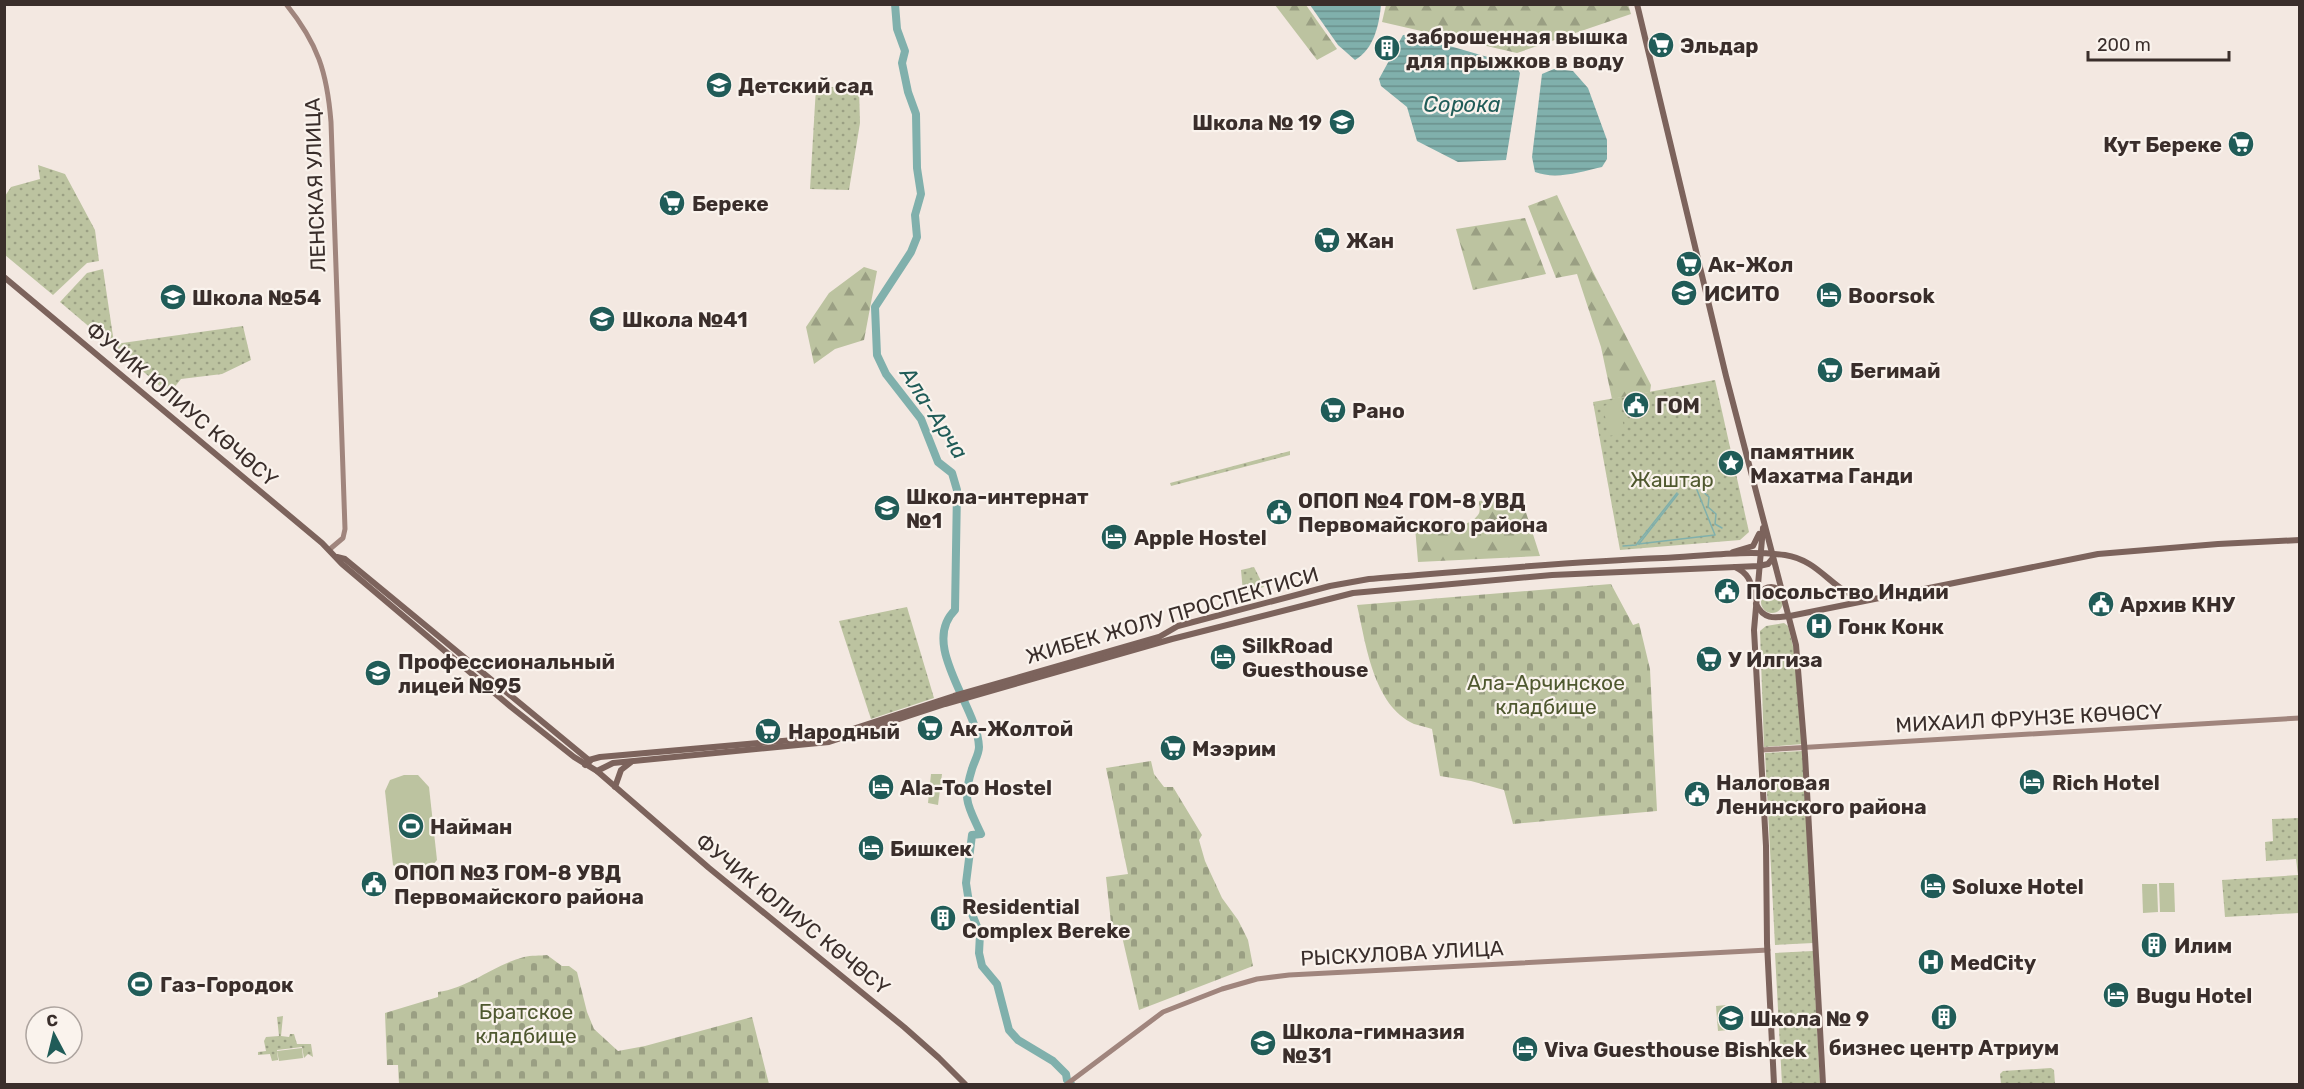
<svg xmlns="http://www.w3.org/2000/svg" width="2304" height="1089" font-family="Rubik,sans-serif">
	<style>
		.green { fill: url(#green-dots) }
		.forest { fill: url(#forest-firs) }
		.cemetery { fill: url(#cemetery-stones) }
		.pitch { fill: #bcc3a0 }
		.water { fill: url(#water-rules) }
		.lines { fill: none; stroke-linecap: round; stroke-linejoin: round }
		.stream { stroke: #80b0ac; stroke-width: 1.5 }
		.river { stroke: #80b0ac; stroke-width: 8 }
		.secondary { stroke: #a0857d; stroke-width: 5 }
		.primary { stroke: #7c635c; stroke-width: 6 }
		.labels { text-anchor: middle; dominant-baseline: central; stroke-width: 4.5; stroke-linejoin: round; paint-order: stroke }
		.poi-label { font-size: 21px; font-weight: bold; fill: #3a2e2b; stroke: #faf3ed; text-anchor: start }
		.street-label { font-size: 21px; fill: #3a2e2b; stroke: #faf3ed }
		.park-label { font-size: 21px; fill: #4f582f; stroke: #faf3ed }
		.water-label { font-size: 22px; font-style: italic; fill: #205c58; stroke: #faf3ed }
	</style>
	<defs>
		<pattern id="green-dots" width="8" height="8" patternUnits="userSpaceOnUse" patternTransform="scale(1.5)"><rect width="8" height="8" fill="#bcc3a0"/><path d="M2 2h.1M6 6h.1" fill="none" stroke="#9a9f83" stroke-width="1.8" stroke-linecap="round"/></pattern>
		<pattern id="forest-firs" width="22" height="20" patternUnits="userSpaceOnUse" patternTransform="scale(1.5)"><rect width="22" height="20" fill="#bcc3a0"/><path d="M5 1l3.5 6h-7zM16 11l3.5 6h-7z" fill="#9a9f83"/></pattern>
		<pattern id="cemetery-stones" width="16" height="16" patternUnits="userSpaceOnUse" patternTransform="scale(1.5)"><rect width="16" height="16" fill="#bcc3a0"/><path d="M2 7V4a2 2 0 0 1 4 0v3zM10 15v-3a2 2 0 0 1 4 0v3z" fill="#9a9f83"/></pattern>
		<pattern id="water-rules" width="6" height="5" patternUnits="userSpaceOnUse" patternTransform="scale(1.5)"><rect width="6" height="5" fill="#80b0ac"/><path d="M0 2.5h6" fill="none" stroke="#6a908c"/></pattern>
	</defs>
	<rect width="100%" height="100%" fill="#f3e8e1"/>
	<!-- green -->
	<g class="green">
		<polygon points="816,87 859,87 860,123 849,190 810,189"/>
		<polygon points="38,165 65,174 95,230 99,261 87,263 53,295 5,255 5,196 11,187 40,179"/>
		<polygon points="103,269 114,343 112,346 60,302 87,273"/>
		<polygon points="243,326 251,360 222,374 181,379 169,394 114,346 115,344"/>
		<polygon points="1715,380 1749,532 1740,540 1620,550 1593,402"/>
		<polygon points="1290,451 1290,455 1171,486 1170,483"/>
		<polygon points="1254,567 1264,587 1243,592 1241,570"/>
		<circle cx="1772" cy="602" r="11"/>
		<polygon points="907,607 934,698 871,719 839,621"/>
		<polygon points="1784,623 1788,626 1799,670 1803,744 1764,747 1760,631 1766,626"/>
		<polygon points="1803,751 1813,943 1775,945 1765,753"/>
		<polygon points="2299,818 2299,913 2225,917 2222,880 2298,875 2296,859 2266,861 2265,842 2273,841 2272,819"/>
		<polygon points="1813,951 1820,1084 1782,1084 1775,953"/>
		<polygon points="283,1016 281,1036 289,1037 290,1034 294,1034 297,1044 311,1044 313,1057 308,1054 304,1058 302,1047 277,1050 278,1060 272,1061 270,1054 258,1055 258,1052 266,1051 264,1041 266,1037 279,1036 277,1017"/>
		<polygon points="2051,1068 2054,1070 2055,1084 2001,1084 2000,1074 2003,1071"/>
	</g>
	<!-- forest -->
	<g class="forest">
		<polygon points="1275,5 1306,5 1337,49 1317,60"/>
		<polygon points="1386,5 1628,4 1631,14 1517,53 1382,22"/>
		<polygon points="1557,195 1592,270 1651,385 1650,392 1612,399 1601,347 1577,274 1556,278 1528,206"/>
		<polygon points="1525,218 1546,274 1473,290 1456,229"/>
		<polygon points="864,267 877,271 864,340 835,349 814,364 806,327 829,293"/>
		<path d="M1521 497 1540 556 1418 562 1415 527C1433 526 1466 532 1478 515 1481 511 1479 506 1479 501Z"/>
	</g>
	<!-- cemetery -->
	<g class="cemetery">
		<path d="M1611 584 1633 625 1639 623 1650 669 1657 811 1513 824 1504 790 1471 781 1440 776 1432 729C1427 727 1420 726 1414 724 1373 705 1366 644 1357 605Z"/>
		<polygon points="1151,761 1154,774 1164,787 1173,787 1202,835 1199,840 1205,861 1222,898 1238,920 1248,940 1253,966 1139,1010 1121,932 1112,932 1106,877 1128,874 1106,768"/>
		<path d="M547 955 562 966H569L577 972 587 1012 594 1029 618 1051 645 1046 752 1017 769 1084H399L398 1065H387L385 1013 438 997V992C469 988 493 965 524 957 531 955 540 956 547 955Z"/>
	</g>
	<!-- pitch -->
	<g class="pitch">
		<polygon points="1619,402 1625,433 1609,436 1603,406"/>
		<polygon points="931,774 942,774 938,805 928,803"/>
		<path d="M404 775H418L429 787 437 860C425 876 409 877 393 865L385 791 390 780Z"/>
		<polygon points="2159,883 2174,883 2175,912 2160,912"/>
		<polygon points="2142,884 2157,884 2158,912 2143,913"/>
		<polygon points="1727,1005 1728,1030 1718,1031 1716,1006"/>
		<polygon points="302,1048 303,1058 279,1061 277,1051"/>
	</g>
	<!-- water -->
	<g class="water">
		<path d="M1310 5H1381C1379 25 1374 49 1355 60L1338 45Z"/>
		<polygon points="1403,35 1412,35 1515,65 1520,73 1506,160 1458,162 1417,141 1407,107 1381,86 1379,79"/>
		<path d="M1554 69 1573 71 1588 88 1607 140V159L1602 167C1580 172 1556 180 1535 172L1532 157 1542 74Z"/>
	</g>
	<g class="lines">
		<!-- stream -->
		<g class="stream">
			<polyline points="1702,479 1701,490 1709,497 1708,507 1716,514 1715,524 1722,528"/>
			<polyline points="1638,544 1715,535 1695,485"/>
			<polyline points="1639,544 1678,494"/>
			<polyline points="1623,546 1636,545 1677,493"/>
		</g>
		<!-- river -->
		<path class="river" d="M895 4 897 29 905 51 902 63 908 92 916 114 917 168 921 194 915 215 917 237 911 252 875 307 877 355 886 374 921 419 938 462 952 473 957 490 955 610C919 645 978 707 979 747 979 754 974 762 972 769 962 801 968 805 981 834L972 835 966 883 970 909 980 934 979 953 982 966 997 984 1009 1030 1018 1040 1053 1061 1066 1074 1067 1080 1071 1084"/>
		<!-- secondary -->
		<g class="secondary">
			<path d="M286 4C318 44 327 72 331 122L345 529 343 538 330 549"/>
			<polyline points="1761,750 2300,718"/>
			<polyline points="1067,1084 1163,1012 1222,989 1257,979 1289,975 1768,950"/>
		</g>
		<!-- primary -->
		<g class="primary">
			<polyline points="1637,4 1726,376 1796,645 1805,755 1823,1084"/>
			<polyline points="4,277 322,543 342,564 511,707 574,757 597,771 709,868 904,1027 939,1058 965,1084"/>
			<polyline points="1763,528 1754,630 1766,846 1767,943 1774,1084"/>
			<polyline points="1733,552 1753,546 1759,534"/>
			<polyline points="337,557 345,559 590,761"/>
			<path d="M1735 567C1749 573 1751 583 1755 597"/>
			<path d="M1757 598C1763 587 1772 583 1782 592"/>
			<path d="M1756 604C1764 620 1774 618 1790 616L2098 554 2218 544 2300 540"/>
			<path d="M585 765 589 760 600 757 828 737 954 696 1159 637 1178 626 1330 586 1369 579C1467 571 1565 562 1663 558 1702 556 1747 550 1785 555 1823 561 1833 595 1867 599"/>
			<polyline points="597,771 613,763 829,742 945,704 1172,639 1353,593 1552,575 1759,566 1768,564 1773,558"/>
			<polyline points="615,787 621,770 630,763"/>
		</g>
	</g>
	<!-- icons -->
	<defs>
		<symbol id="supermarket-disc" viewBox="-11 -11 22 22"><circle r="9.5" fill="#205c58" stroke="#faf3ed"/><path d="M-6-5.5h2.5l.6 2H6L4.5 2H-2.5L-4.4-4H-6ZM-1.5 3.2a1.3 1.3 0 1 0 .1 0ZM3 3.2a1.3 1.3 0 1 0 .1 0Z" fill="#fff"/></symbol>
		<symbol id="building-disc" viewBox="-11 -11 22 22"><circle r="9.5" fill="#205c58" stroke="#faf3ed"/><path d="M-4-6H4V6H1V3H-1V6H-4ZM-2.5-4.3h1.7v1.8h-1.7ZM.8-4.3h1.7v1.8H.8ZM-2.5-1h1.7V.8h-1.7ZM.8-1h1.7V.8H.8Z" fill="#fff"/></symbol>
		<symbol id="school-disc" viewBox="-11 -11 22 22"><circle r="9.5" fill="#205c58" stroke="#faf3ed"/><path d="M0-5L7-2L0 1L-7-2ZM-4 1L0 2.5L4 1V4Q0 6-4 4Z" fill="#fff"/></symbol>
		<symbol id="university-disc" viewBox="-11 -11 22 22"><circle r="9.5" fill="#205c58" stroke="#faf3ed"/><path d="M0-5L7-2L0 1L-7-2ZM-4 1L0 2.5L4 1V4Q0 6-4 4Z" fill="#fff"/></symbol>
		<symbol id="hotel-disc" viewBox="-11 -11 22 22"><circle r="9.5" fill="#205c58" stroke="#faf3ed"/><path d="M-6-4.5h1.5V1H6V5H4.5V3h-9V5H-6ZM-4 0a1.8 1.8 0 1 1 3.6 0ZM.5 0V-2.5h3Q6-2.5 6 0Z" fill="#fff"/></symbol>
		<symbol id="civic-disc" viewBox="-11 -11 22 22"><circle r="9.5" fill="#205c58" stroke="#faf3ed"/><path d="M-.6-6.5H3V-4.5H.6V-3L4-1V1h2V6H-6V1h2V-1L-.6-3ZM-1.2 2.5V6h2.4V2.5Z" fill="#fff"/></symbol>
		<symbol id="sight-disc" viewBox="-11 -11 22 22"><circle r="9.5" fill="#205c58" stroke="#faf3ed"/><path d="M0-6L1.8-2.2L6-1.7L2.9 1.2L3.7 5.4L0 3.3L-3.7 5.4L-2.9 1.2L-6-1.7L-1.8-2.2Z" fill="#fff"/></symbol>
		<symbol id="hospital-disc" viewBox="-11 -11 22 22"><circle r="9.5" fill="#205c58" stroke="#faf3ed"/><path d="M-5-5h3v3.5h4V-5h3V5h-3V1.5h-4V5h-3Z" fill="#fff"/></symbol>
		<symbol id="stadium-disc" viewBox="-11 -11 22 22"><circle r="9.5" fill="#205c58" stroke="#faf3ed"/><path d="M0-5a6.5 5 0 1 0 0 10a6.5 5 0 1 0 0-10ZM-3.5-1.8h7v3.6h-7Z" fill="#fff"/></symbol>
	</defs>
	<g fill-rule="evenodd">
		<use href="#supermarket-disc" x="1646" y="30" width="30" height="30"/>
		<use href="#building-disc" x="1372" y="33" width="30" height="30"/>
		<use href="#school-disc" x="704" y="70" width="30" height="30"/>
		<use href="#school-disc" x="1327" y="107" width="30" height="30"/>
		<use href="#supermarket-disc" x="2226" y="129" width="30" height="30"/>
		<use href="#supermarket-disc" x="657" y="188" width="30" height="30"/>
		<use href="#supermarket-disc" x="1312" y="225" width="30" height="30"/>
		<use href="#supermarket-disc" x="1674" y="249" width="30" height="30"/>
		<use href="#university-disc" x="1669" y="278" width="30" height="30"/>
		<use href="#hotel-disc" x="1814" y="280" width="30" height="30"/>
		<use href="#school-disc" x="158" y="282" width="30" height="30"/>
		<use href="#school-disc" x="587" y="304" width="30" height="30"/>
		<use href="#supermarket-disc" x="1815" y="355" width="30" height="30"/>
		<use href="#civic-disc" x="1621" y="390" width="30" height="30"/>
		<use href="#supermarket-disc" x="1318" y="395" width="30" height="30"/>
		<use href="#sight-disc" x="1716" y="448" width="30" height="30"/>
		<use href="#school-disc" x="872" y="493" width="30" height="30"/>
		<use href="#civic-disc" x="1264" y="497" width="30" height="30"/>
		<use href="#hotel-disc" x="1099" y="522" width="30" height="30"/>
		<use href="#civic-disc" x="1712" y="576" width="30" height="30"/>
		<use href="#civic-disc" x="2086" y="589" width="30" height="30"/>
		<use href="#hospital-disc" x="1804" y="611" width="30" height="30"/>
		<use href="#hotel-disc" x="1208" y="642" width="30" height="30"/>
		<use href="#supermarket-disc" x="1694" y="644" width="30" height="30"/>
		<use href="#university-disc" x="363" y="658" width="30" height="30"/>
		<use href="#supermarket-disc" x="915" y="713" width="30" height="30"/>
		<use href="#supermarket-disc" x="753" y="716" width="30" height="30"/>
		<use href="#supermarket-disc" x="1158" y="733" width="30" height="30"/>
		<use href="#hotel-disc" x="2017" y="767" width="30" height="30"/>
		<use href="#hotel-disc" x="866" y="772" width="30" height="30"/>
		<use href="#civic-disc" x="1682" y="779" width="30" height="30"/>
		<use href="#stadium-disc" x="396" y="811" width="30" height="30"/>
		<use href="#hotel-disc" x="856" y="833" width="30" height="30"/>
		<use href="#civic-disc" x="359" y="869" width="30" height="30"/>
		<use href="#hotel-disc" x="1918" y="871" width="30" height="30"/>
		<use href="#building-disc" x="928" y="903" width="30" height="30"/>
		<use href="#building-disc" x="2139" y="930" width="30" height="30"/>
		<use href="#hospital-disc" x="1916" y="947" width="30" height="30"/>
		<use href="#stadium-disc" x="125" y="969" width="30" height="30"/>
		<use href="#hotel-disc" x="2101" y="980" width="30" height="30"/>
		<use href="#building-disc" x="1929" y="1002" width="30" height="30"/>
		<use href="#school-disc" x="1716" y="1003" width="30" height="30"/>
		<use href="#school-disc" x="1248" y="1028" width="30" height="30"/>
		<use href="#hotel-disc" x="1510" y="1034" width="30" height="30"/>
	</g>
	<g class="labels">
		<!-- poi labels -->
		<g class="poi-label">
			<text x="1406" y="36">заброшенная вышка<tspan x="1406" dy="24">для прыжков в воду</tspan></text>
			<text x="1680" y="45">Эльдар</text>
			<text x="738" y="85">Детский сад</text>
			<text x="1322" y="122" text-anchor="end">Школа № 19</text>
			<text x="2222" y="144" text-anchor="end">Кут Береке</text>
			<text x="692" y="203">Береке</text>
			<text x="1346" y="240">Жан</text>
			<text x="1708" y="264">Ак-Жол</text>
			<text x="1704" y="293">ИСИТО</text>
			<text x="1848" y="295">Boorsok</text>
			<text x="192" y="297">Школа №54</text>
			<text x="622" y="319">Школа №41</text>
			<text x="1850" y="370">Бегимай</text>
			<text x="1656" y="405">ГОМ</text>
			<text x="1352" y="410">Рано</text>
			<text x="1750" y="451">памятник<tspan x="1750" dy="24">Махатма Ганди</tspan></text>
			<text x="906" y="496">Школа-интернат<tspan x="906" dy="24">№1</tspan></text>
			<text x="1298" y="500">ОПОП №4 ГОМ-8 УВД<tspan x="1298" dy="24">Первомайского района</tspan></text>
			<text x="1134" y="537">Apple Hostel</text>
			<text x="1746" y="591">Посольство Индии</text>
			<text x="2120" y="604">Архив КНУ</text>
			<text x="1838" y="626">Гонк Конк</text>
			<text x="1242" y="645">SilkRoad<tspan x="1242" dy="24">Guesthouse</tspan></text>
			<text x="1728" y="659">У Илгиза</text>
			<text x="398" y="661">Профессиональный<tspan x="398" dy="24">лицей №95</tspan></text>
			<text x="950" y="728">Ак-Жолтой</text>
			<text x="788" y="731">Народный</text>
			<text x="1192" y="748">Мээрим</text>
			<text x="1716" y="782">Налоговая<tspan x="1716" dy="24">Ленинского района</tspan></text>
			<text x="2052" y="782">Rich Hotel</text>
			<text x="900" y="787">Ala-Too Hostel</text>
			<text x="430" y="826">Найман</text>
			<text x="890" y="848">Бишкек</text>
			<text x="394" y="872">ОПОП №3 ГОМ-8 УВД<tspan x="394" dy="24">Первомайского района</tspan></text>
			<text x="1952" y="886">Soluxe Hotel</text>
			<text x="962" y="906">Residential<tspan x="962" dy="24">Complex Bereke</tspan></text>
			<text x="2174" y="945">Илим</text>
			<text x="1950" y="962">MedCity</text>
			<text x="160" y="984">Газ-Городок</text>
			<text x="2136" y="995">Bugu Hotel</text>
			<text x="1750" y="1018">Школа № 9</text>
			<text x="1282" y="1031">Школа-гимназия<tspan x="1282" dy="24">№31</tspan></text>
			<text x="1944" y="1047" text-anchor="middle">бизнес центр Атриум</text>
			<text x="1544" y="1049">Viva Guesthouse Bishkek</text>
		</g>
		<!-- street labels -->
		<g class="street-label">
			<text transform="translate(315 185) rotate(-92)">ЛЕНСКАЯ УЛИЦА</text>
			<text transform="translate(182 404) rotate(40)">ФУЧИК ЮЛИУС КӨЧӨСҮ</text>
			<text transform="translate(1172 615) rotate(-16)">ЖИБЕК ЖОЛУ ПРОСПЕКТИСИ</text>
			<text transform="translate(2029 718) rotate(-3)">МИХАИЛ ФРУНЗЕ КӨЧӨСҮ</text>
			<text transform="translate(793 914) rotate(39)">ФУЧИК ЮЛИУС КӨЧӨСҮ</text>
			<text transform="translate(1402 953) rotate(-3)">РЫСКУЛОВА УЛИЦА</text>
		</g>
		<!-- park labels -->
		<g class="park-label">
			<text x="1672" y="479">Жаштар</text>
			<text x="1546" y="682">Ала-Арчинское<tspan x="1546" dy="24">кладбище</tspan></text>
			<text x="526" y="1011">Братское<tspan x="526" dy="24">кладбище</tspan></text>
		</g>
		<!-- water labels -->
		<g class="water-label">
			<text x="1462" y="104">Сорока</text>
			<text transform="translate(934 413) rotate(57)">Ала-Арча</text>
		</g>
	</g>
	<!-- border -->
	<rect width="2304" height="1089" fill="none" stroke="#3a2e2b" stroke-width="12"/>
	<!-- north arrow -->
	<g transform="translate(54 1035) rotate(353)"><circle r="28" fill="#faf3ed" stroke="#ada49f" stroke-width="1.5"/>
	<path d="M0-4.5L10 22L0 15L-10 22Z" fill="#205c58"/>
	<text y="-9" font-size="16" font-weight="bold" text-anchor="middle" fill="#3a2e2b">С</text>
	</g>
	<!-- scale -->
	<path d="M2088 51v9h141v-9" fill="none" stroke="#3a2e2b" stroke-width="3"/>
	<text x="2097" y="51" font-size="18" fill="#3a2e2b" stroke="#faf3ed" stroke-width="4.5" paint-order="stroke">200 m</text>
</svg>
